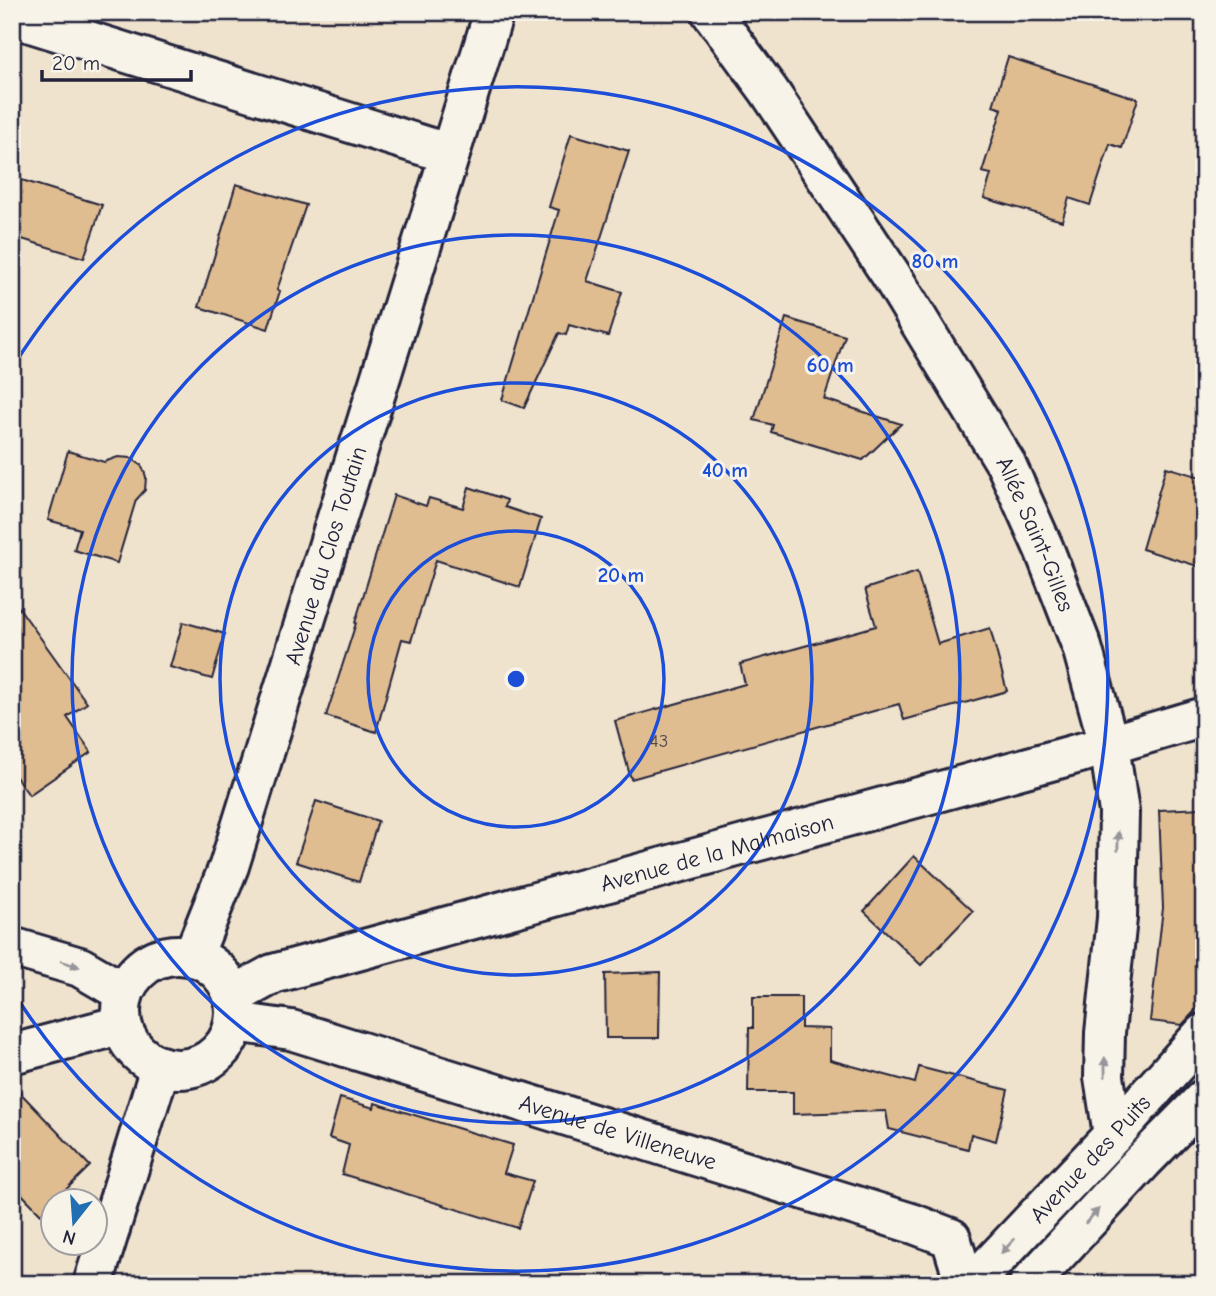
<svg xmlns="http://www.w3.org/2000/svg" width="1216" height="1296" font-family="'Comic Neue',sans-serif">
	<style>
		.building { fill: #e0bd91; stroke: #22223b; stroke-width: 2 }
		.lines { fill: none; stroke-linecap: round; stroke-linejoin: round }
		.minor-casing { stroke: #22223b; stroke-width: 44 }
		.minor { stroke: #f7f3e8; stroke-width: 38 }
		.oneway { fill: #97959a }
		.ring { fill: none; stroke: #1d4ed8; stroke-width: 3.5 }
		.labels { text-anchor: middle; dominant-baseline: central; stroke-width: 6; stroke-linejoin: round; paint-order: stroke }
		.number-label { font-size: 19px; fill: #524950 }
		.street-label { font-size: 23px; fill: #22223b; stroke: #f7f3e8 }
		.centre { fill: #1d4ed8; stroke: #f7f3e8; stroke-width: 3.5 }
		.ring-label { font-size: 21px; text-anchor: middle; font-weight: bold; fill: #1d4ed8; stroke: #f7f3e8; stroke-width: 6; stroke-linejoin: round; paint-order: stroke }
	</style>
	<rect width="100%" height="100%" fill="#f0e3ce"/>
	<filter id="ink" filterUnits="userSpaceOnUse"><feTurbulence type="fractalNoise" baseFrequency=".0143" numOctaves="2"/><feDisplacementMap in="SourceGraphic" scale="14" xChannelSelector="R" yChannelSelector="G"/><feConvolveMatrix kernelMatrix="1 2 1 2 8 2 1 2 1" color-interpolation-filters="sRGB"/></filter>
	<g filter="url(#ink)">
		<!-- building -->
		<g class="building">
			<polygon points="1008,57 1138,99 1122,148 1110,144 1090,205 1069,198 1062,221 984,198 991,174 982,172 1002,109 993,106"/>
			<polygon points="571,134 629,151 587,281 622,292 608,336 569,325 566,335 559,333 524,408 502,400 559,210 549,207"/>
			<polygon points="12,177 102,205 84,258 12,236"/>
			<polygon points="236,184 306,205 277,290 280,291 268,329 199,307"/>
			<polygon points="786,318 845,336 824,399 901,424 863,460 771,432 773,425 754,420"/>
			<polygon points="68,451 104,462 118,457 131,458 141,465 144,471 146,477 145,490 136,500 117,563 74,550 80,529 48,520"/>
			<polygon points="1166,467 1204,478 1204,568 1142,549"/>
			<polygon points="469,487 507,500 505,507 541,519 520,587 436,560 411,641 402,639 376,732 326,716 356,623 355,623 394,495 426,506 429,498 463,508"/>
			<polygon points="917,572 938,644 990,628 1007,691 904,720 899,704 631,779 615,721 745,684 740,664 876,626 865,589"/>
			<polygon points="12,598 87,703 67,717 91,752 29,795 12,771"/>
			<polygon points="183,622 225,634 212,679 170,667"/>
			<polygon points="316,801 378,821 359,882 296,862"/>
			<polygon points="1204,808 1204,892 1201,930 1204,930 1204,1001 1182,1025 1150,1021 1163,908 1159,810"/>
			<polygon points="914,856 973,911 921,965 864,911"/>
			<polygon points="660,972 659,1038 606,1038 605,974"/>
			<polygon points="753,997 801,997 801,1028 830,1029 830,1060 915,1083 919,1067 1008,1090 996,1141 971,1134 968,1149 889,1129 886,1111 793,1114 793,1092 748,1092 749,1028 753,1028"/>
			<polygon points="12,1084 90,1166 41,1214 12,1184"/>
			<polygon points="340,1098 374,1108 375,1103 513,1145 504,1173 533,1181 518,1228 342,1174 349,1145 329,1138"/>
		</g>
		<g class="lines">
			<defs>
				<g id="minor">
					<path id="s1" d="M711 12 769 91 891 275 1006 464 1044 549 1082 647 1109 745 1119 812 1117 918 1105 1033 1104 1077 1113 1135"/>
					<polyline points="12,17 450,154"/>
					<polyline points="12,947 80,967 123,992"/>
					<circle cx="178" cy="1012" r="57"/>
					<path id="s2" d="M193 956 229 866 494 12"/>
					<path id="s3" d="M233 996 273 974 1109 745 1204 717"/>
					<path id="s4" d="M235 1022 291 1030 914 1224 951 1238 965 1284"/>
					<polyline points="12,1054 121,1025"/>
					<polyline points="93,1284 160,1068"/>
					<path id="s5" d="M972 1284 1113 1135 1204 1033"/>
					<polyline points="1029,1284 1143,1161 1204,1099"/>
				</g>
			</defs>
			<!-- minor casing -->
			<use href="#minor" class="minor-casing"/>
			<!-- minor -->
			<use href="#minor" class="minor"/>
		</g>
		<!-- one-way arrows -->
		<defs><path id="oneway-solid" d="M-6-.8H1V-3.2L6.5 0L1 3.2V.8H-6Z" transform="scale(1.75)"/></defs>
		<g class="oneway">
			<use href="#oneway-solid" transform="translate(1118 841) rotate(-89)"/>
			<use href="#oneway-solid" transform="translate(70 964) rotate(18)"/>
			<use href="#oneway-solid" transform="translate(1105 1067) rotate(-91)"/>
			<use href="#oneway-solid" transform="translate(1092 1216) rotate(-47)"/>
			<use href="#oneway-solid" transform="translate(1008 1246) rotate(133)"/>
		</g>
	</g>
	<!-- distance rings -->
	<g class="ring">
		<circle cx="516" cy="679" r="148"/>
		<circle cx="516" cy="679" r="296"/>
		<circle cx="516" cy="679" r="444"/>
		<path d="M14 365A592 592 0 1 1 14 993"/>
	</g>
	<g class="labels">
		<!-- number labels -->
		<g class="number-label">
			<text x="659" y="741">43</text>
		</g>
		<!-- street labels -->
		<g class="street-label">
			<text stroke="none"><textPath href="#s1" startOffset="616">Allée Saint-Gilles</textPath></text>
			<text stroke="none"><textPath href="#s2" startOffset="422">Avenue du Clos Toutain</textPath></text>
			<text stroke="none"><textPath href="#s3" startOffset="506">Avenue de la Malmaison</textPath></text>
			<text stroke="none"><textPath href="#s4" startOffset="399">Avenue de Villeneuve</textPath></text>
			<text stroke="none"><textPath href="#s5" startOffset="172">Avenue des Puits</textPath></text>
		</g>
	</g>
	<circle cx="516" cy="679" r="10" class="centre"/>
	<g class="ring-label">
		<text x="935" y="268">80 m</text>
		<text x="830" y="372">60 m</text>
		<text x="725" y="477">40 m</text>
		<text x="621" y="582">20 m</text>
	</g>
	<!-- margin -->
	<rect width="1216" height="1296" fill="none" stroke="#f7f3e8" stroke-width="42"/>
	<rect x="21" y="21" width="1174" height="1254" fill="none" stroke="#22223b" stroke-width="2.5" filter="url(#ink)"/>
	<!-- north arrow -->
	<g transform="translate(74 1222) rotate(197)"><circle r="33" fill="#f7f3e8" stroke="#a29fa3" stroke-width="2"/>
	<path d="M0-5L12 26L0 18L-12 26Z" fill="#1f6fb2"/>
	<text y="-10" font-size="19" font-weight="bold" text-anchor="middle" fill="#22223b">N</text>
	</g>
	<!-- scale -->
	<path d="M42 70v10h149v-10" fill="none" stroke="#22223b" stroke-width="3.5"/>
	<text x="52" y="70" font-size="21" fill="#22223b" stroke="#f7f3e8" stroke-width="5" paint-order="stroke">20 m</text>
</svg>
